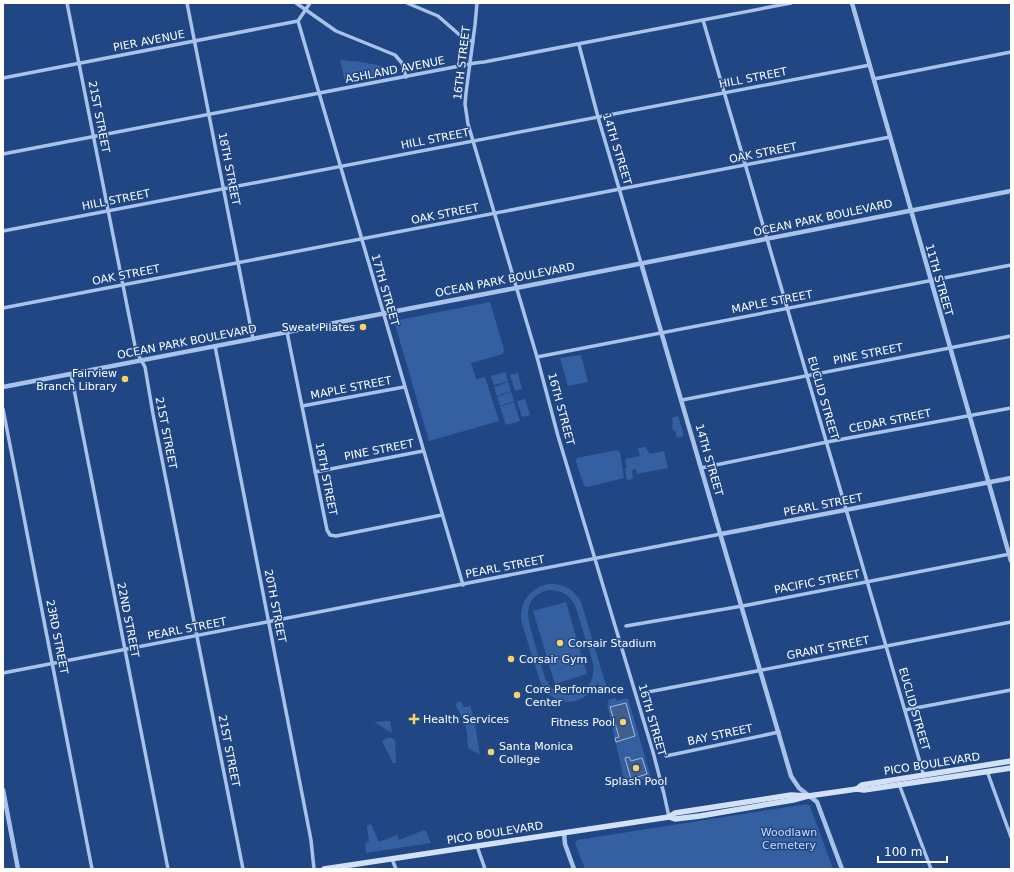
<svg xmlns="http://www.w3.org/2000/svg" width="1014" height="872" font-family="'DejaVu Sans',sans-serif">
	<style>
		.green { fill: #3460a1; fill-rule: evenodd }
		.water { fill: #425e8b; stroke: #9cbdeb }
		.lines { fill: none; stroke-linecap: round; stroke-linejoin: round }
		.minor { stroke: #a8c2e9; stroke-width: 3.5 }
		.tertiary { stroke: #a8c2e9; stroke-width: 4.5 }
		.secondary { stroke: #d3e1f7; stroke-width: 5.5 }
		.poi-dot { fill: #f6d469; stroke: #204784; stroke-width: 1.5 }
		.labels { text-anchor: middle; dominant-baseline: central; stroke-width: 3; stroke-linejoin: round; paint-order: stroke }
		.street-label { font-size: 11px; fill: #fff; stroke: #204784 }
		.poi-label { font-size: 11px; fill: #fff; stroke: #204784; text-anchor: start }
		.park-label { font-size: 11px; fill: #ccdef7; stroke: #204784 }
	</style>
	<rect width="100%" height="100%" fill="#204784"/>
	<!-- green -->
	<g class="green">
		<polygon points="340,60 362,62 381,66 383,74 345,82"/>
		<polygon points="490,302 504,350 503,354 471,363 476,379 485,377 499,421 429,441 394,321"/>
		<polygon points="581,355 588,382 568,386 560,358"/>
		<polygon points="505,372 508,381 494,385 491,376"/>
		<polygon points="518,373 522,389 515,391 510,375"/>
		<polygon points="508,382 511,391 497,396 494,387"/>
		<polygon points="511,392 514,401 500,406 497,397"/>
		<polygon points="525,399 530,415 522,417 517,401"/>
		<polygon points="514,402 520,421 506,425 500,407"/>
		<polygon points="678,416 683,432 683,436 678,438 676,436 676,431 673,430 672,425 673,424 672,418"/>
		<polygon points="645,447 650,454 664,451 668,468 637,474 636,469 632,470 633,479 627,480 625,468 627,468 625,459 640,456 638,448"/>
		<polygon points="617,450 620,452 624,478 587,487 584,486 576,461 577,458"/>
		<path d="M548 584C563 583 574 589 581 602L608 692 601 694 598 682C584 707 555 709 541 684L522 624C518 604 529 588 548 584ZM549 590C562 590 572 596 576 608L593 663C599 696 557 708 545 677 541 666 538 655 535 644 529 623 518 597 549 590Z"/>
		<polygon points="566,602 587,674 555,684 533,611"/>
		<polygon points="616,698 617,701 628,698 651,778 625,784 607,703 609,703 608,700"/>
		<polygon points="460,701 464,707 467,707 470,705 473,716 462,718 456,706 457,703"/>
		<polygon points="466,719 474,719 480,755 468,748 467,732 464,720"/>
		<polygon points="390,721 392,733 374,722"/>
		<polygon points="388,738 392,738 395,740 396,763 393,763 382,741"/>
		<polygon points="807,804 810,806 811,809 833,869 585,869 575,843 577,840"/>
		<polygon points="371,824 379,842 397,835 399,840 424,830 426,831 431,843 366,853 365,843 369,842 367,826"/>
	</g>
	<!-- water -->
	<g class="water">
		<polygon points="626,703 635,736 616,742 615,738 619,737 610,707"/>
		<polygon points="629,757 631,761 642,758 647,774 631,779 625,758"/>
	</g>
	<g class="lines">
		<!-- minor -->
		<g class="minor">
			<polyline points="67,3 136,351 145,367 153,414 243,869"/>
			<polyline points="187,3 253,339"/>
			<polyline points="296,3 336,31 395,55 402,63 406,77"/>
			<polyline points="310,3 298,21 463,585"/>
			<polyline points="407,3 438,16 462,37 473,42"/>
			<polyline points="477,3 475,25 466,93 465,104 468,124 537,357 558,436 653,752 664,794 669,817"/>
			<polyline points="703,20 924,776"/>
			<polyline points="579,45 598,117 641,263"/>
			<polyline points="3,78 298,21"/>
			<polyline points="874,79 1011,52"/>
			<polyline points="3,154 475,63 484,62 791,3"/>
			<polyline points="3,231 870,65"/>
			<polyline points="3,308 890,137"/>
			<polyline points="287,332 327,530 330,535 336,536 442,515"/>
			<polyline points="215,346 311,840 314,869"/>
			<polyline points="537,357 1011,265"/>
			<polyline points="71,374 168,869"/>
			<polyline points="682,400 1011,336"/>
			<polyline points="302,406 404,387"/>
			<polyline points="3,409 92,869"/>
			<polyline points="701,468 827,442 1011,408"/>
			<polyline points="315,472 423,451"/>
			<polyline points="626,626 748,605 1010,554"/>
			<polyline points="3,673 721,534"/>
			<polyline points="648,692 1011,622"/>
			<polyline points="905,710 1011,690"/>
			<polyline points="666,756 779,732"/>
			<polyline points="987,771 1011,837"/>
			<polyline points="899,784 931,869"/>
			<polyline points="477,846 485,869"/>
			<polyline points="392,859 396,869"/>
		</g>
		<!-- tertiary -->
		<g class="tertiary">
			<polyline points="852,3 1011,561"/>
			<polyline points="641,263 791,776 799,788 817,802 842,869"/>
			<polyline points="3,387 516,288 1011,191"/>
			<polyline points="721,534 1011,478"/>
			<polyline points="3,790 18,869"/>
			<polyline points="564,833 565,844 574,869"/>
		</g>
		<!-- secondary -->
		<g class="secondary">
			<polyline points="857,789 862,785 1011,761"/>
			<polyline points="669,817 675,819 700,816 793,800 808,796 857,789 864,790 1011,768"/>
			<polyline points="324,869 669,817 675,813 791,795 808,796"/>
		</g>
	</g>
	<!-- markers -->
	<g class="poi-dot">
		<circle cx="363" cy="327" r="4"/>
		<circle cx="125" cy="379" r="4"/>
		<circle cx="560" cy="643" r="4"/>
		<circle cx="511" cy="659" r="4"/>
		<circle cx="517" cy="695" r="4"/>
		<path d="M412 713h4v4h4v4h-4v4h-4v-4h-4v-4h4z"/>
		<circle cx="623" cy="722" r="4"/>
		<circle cx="491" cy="752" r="4"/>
		<circle cx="636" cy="768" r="4"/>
	</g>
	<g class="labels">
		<!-- street labels -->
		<g class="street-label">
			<text transform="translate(149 41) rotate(-11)">PIER AVENUE</text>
			<text transform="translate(462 63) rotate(-83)">16TH STREET</text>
			<text transform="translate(395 70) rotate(-11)">ASHLAND AVENUE</text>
			<text transform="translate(753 78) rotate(-11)">HILL STREET</text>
			<text transform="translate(99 117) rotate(79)">21ST STREET</text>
			<text transform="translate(435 139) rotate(-11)">HILL STREET</text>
			<text transform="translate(617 149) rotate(73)">14TH STREET</text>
			<text transform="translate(763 153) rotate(-11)">OAK STREET</text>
			<text transform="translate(229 169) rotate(79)">18TH STREET</text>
			<text transform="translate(116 200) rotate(-11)">HILL STREET</text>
			<text transform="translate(445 214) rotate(-11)">OAK STREET</text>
			<text transform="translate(823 218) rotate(-12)">OCEAN PARK BOULEVARD</text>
			<text transform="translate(126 275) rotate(-11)">OAK STREET</text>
			<text transform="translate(505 280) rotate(-11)">OCEAN PARK BOULEVARD</text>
			<text transform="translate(939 280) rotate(74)">11TH STREET</text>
			<text transform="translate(385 290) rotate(74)">17TH STREET</text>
			<text transform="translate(772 302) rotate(-11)">MAPLE STREET</text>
			<text transform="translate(187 342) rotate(-11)">OCEAN PARK BOULEVARD</text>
			<text transform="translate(868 354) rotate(-11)">PINE STREET</text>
			<text transform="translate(351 388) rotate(-11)">MAPLE STREET</text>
			<text transform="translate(823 398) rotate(74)">EUCLID STREET</text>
			<text transform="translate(561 409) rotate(75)">16TH STREET</text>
			<text transform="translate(890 421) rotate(-11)">CEDAR STREET</text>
			<text transform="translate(166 433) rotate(79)">21ST STREET</text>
			<text transform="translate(379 450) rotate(-11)">PINE STREET</text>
			<text transform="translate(709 460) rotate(74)">14TH STREET</text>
			<text transform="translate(326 479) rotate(79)">18TH STREET</text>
			<text transform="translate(823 505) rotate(-11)">PEARL STREET</text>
			<text transform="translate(505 567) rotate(-11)">PEARL STREET</text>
			<text transform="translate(817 582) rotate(-11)">PACIFIC STREET</text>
			<text transform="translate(275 606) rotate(79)">20TH STREET</text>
			<text transform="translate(128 620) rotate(79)">22ND STREET</text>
			<text transform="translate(187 629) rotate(-11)">PEARL STREET</text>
			<text transform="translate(57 637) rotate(79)">23RD STREET</text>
			<text transform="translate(828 648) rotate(-11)">GRANT STREET</text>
			<text transform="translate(914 709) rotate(74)">EUCLID STREET</text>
			<text transform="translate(652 720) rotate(74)">16TH STREET</text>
			<text transform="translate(720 735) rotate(-12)">BAY STREET</text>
			<text transform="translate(229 751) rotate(79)">21ST STREET</text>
			<text transform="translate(932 764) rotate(-9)">PICO BOULEVARD</text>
			<text transform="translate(495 833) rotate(-9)">PICO BOULEVARD</text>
		</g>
		<!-- poi labels -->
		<g class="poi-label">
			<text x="355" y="327" text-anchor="end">Sweat Pilates</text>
			<text x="117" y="373" text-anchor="end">Fairview<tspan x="117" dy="13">Branch Library</tspan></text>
			<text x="568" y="643">Corsair Stadium</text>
			<text x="519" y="659">Corsair Gym</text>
			<text x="525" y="689">Core Performance<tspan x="525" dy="13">Center</tspan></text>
			<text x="423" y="719">Health Services</text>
			<text x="615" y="722" text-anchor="end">Fitness Pool</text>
			<text x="499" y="746">Santa Monica<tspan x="499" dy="13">College</tspan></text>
			<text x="636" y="781" text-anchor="middle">Splash Pool</text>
		</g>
		<!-- park labels -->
		<g class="park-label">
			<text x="789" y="832">Woodlawn<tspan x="789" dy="13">Cemetery</tspan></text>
		</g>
	</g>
	<!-- border -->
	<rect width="1014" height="872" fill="none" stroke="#ffffff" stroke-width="8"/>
	<!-- scale -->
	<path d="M878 856v6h69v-6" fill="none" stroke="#ffffff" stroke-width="2"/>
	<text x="884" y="856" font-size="12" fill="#ffffff" stroke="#204784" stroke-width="3" paint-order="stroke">100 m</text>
</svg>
